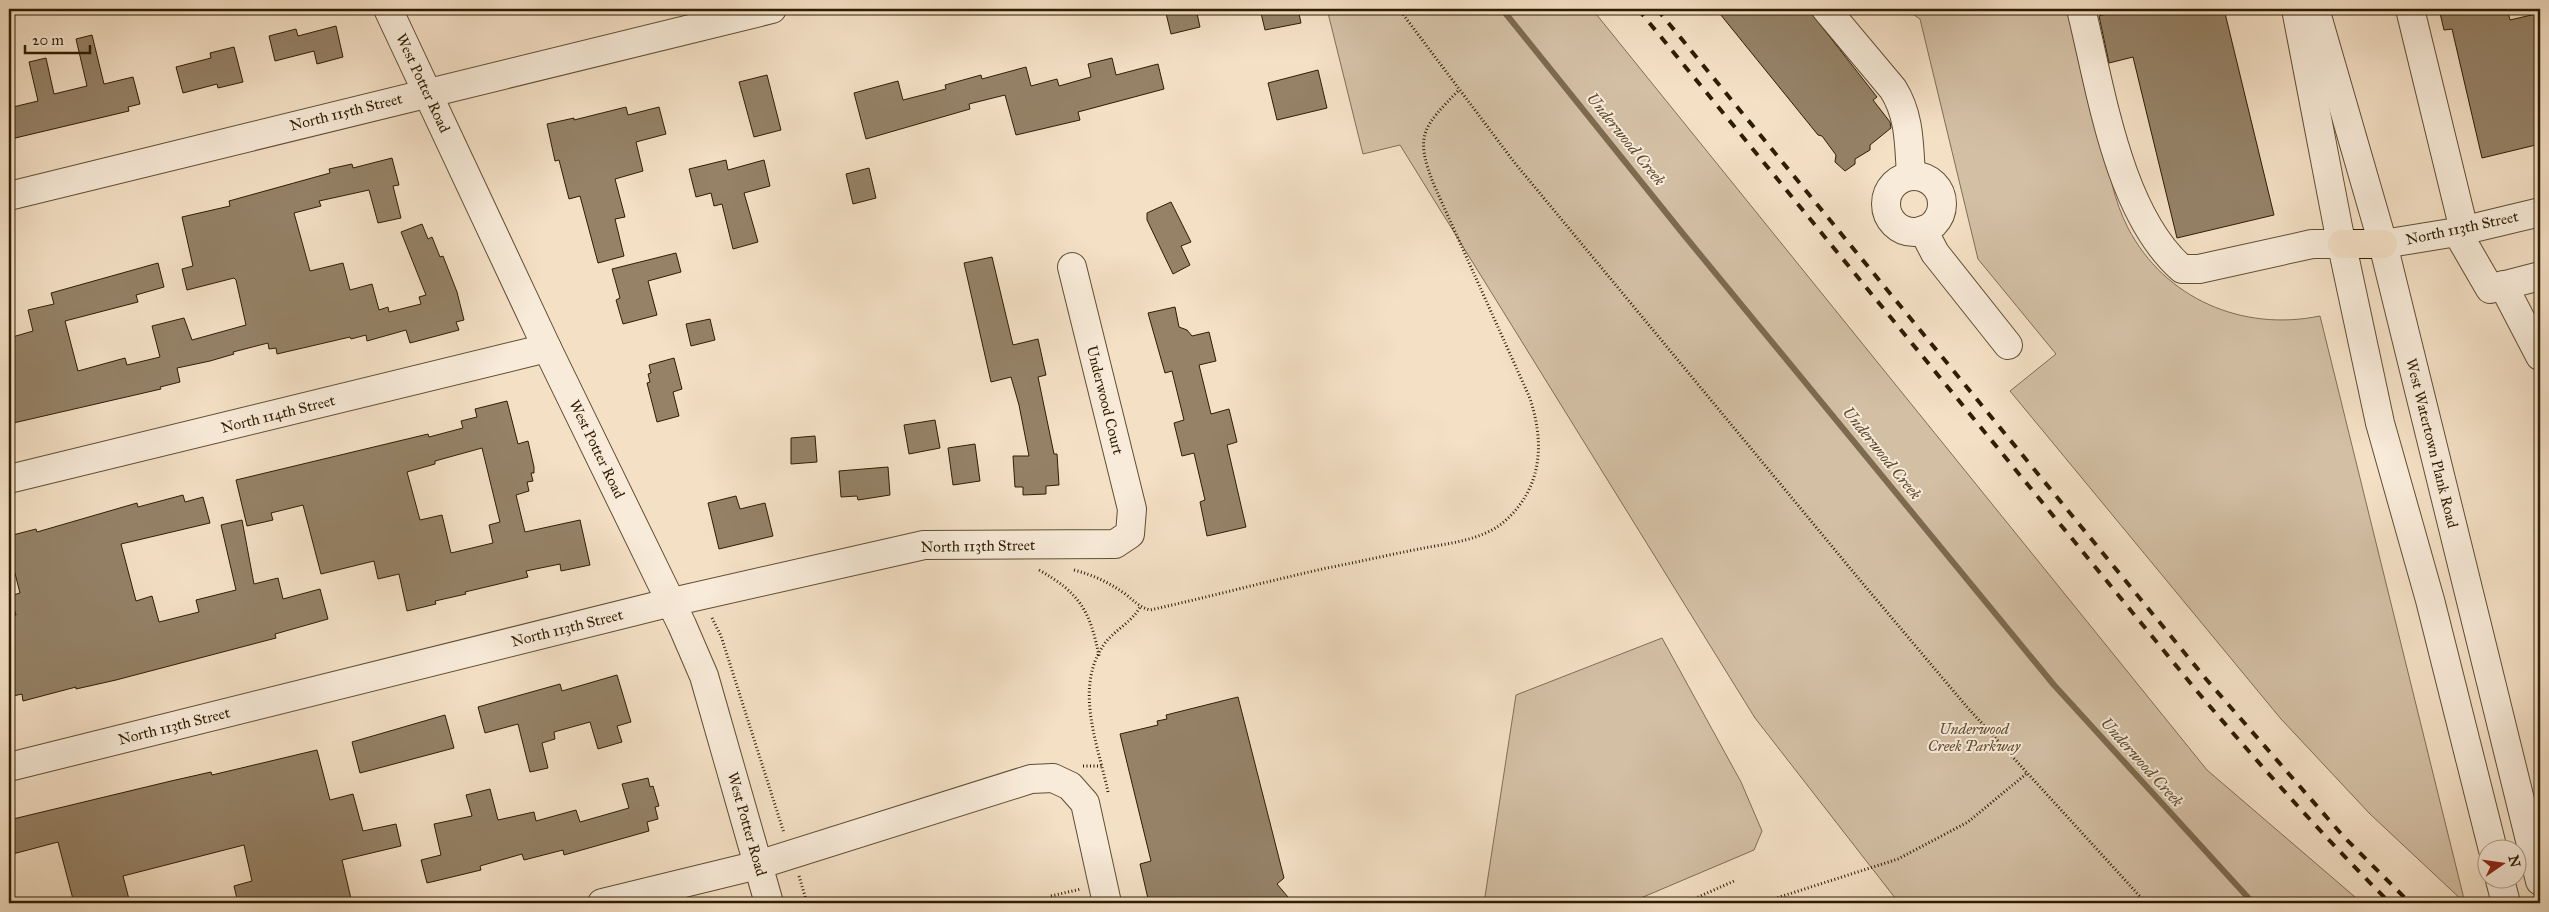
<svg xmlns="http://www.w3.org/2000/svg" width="2549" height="912" font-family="'IM FELL Great Primer',serif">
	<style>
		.green { fill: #d3bfa4; stroke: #816e53 }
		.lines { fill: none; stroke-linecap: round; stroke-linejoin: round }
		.stream { stroke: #7d6a4f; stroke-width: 6 }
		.building { fill: #958267; stroke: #2f1d02; fill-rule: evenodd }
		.minor-casing { stroke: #604e33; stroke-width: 30 }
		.major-casing { stroke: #2f1d02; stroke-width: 30 }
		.path { stroke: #2f1d02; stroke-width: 3; stroke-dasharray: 1 2.5; stroke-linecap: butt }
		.minor { stroke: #f8ebd9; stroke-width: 28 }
		.major { stroke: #f4e0c5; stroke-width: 28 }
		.rail { stroke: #2f1d02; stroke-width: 4; stroke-dasharray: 9 9; stroke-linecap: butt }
		.labels { text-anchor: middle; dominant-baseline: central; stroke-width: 4; stroke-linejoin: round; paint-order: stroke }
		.street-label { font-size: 15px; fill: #2f1d02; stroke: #f8ebd9 }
		.park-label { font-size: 15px; font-style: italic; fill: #604e33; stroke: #f8ebd9 }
		.water-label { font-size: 16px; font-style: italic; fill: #5c4a2f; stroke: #f8ebd9 }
	</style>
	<rect width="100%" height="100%" fill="#f4e0c5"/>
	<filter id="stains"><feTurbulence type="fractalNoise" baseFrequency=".004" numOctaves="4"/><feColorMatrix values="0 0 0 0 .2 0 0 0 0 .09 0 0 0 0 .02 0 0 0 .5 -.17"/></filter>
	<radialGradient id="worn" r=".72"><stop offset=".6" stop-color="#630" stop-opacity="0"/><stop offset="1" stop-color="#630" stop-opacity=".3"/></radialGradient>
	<!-- green -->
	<g class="green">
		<polygon points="1327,9 1592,9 2207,770 2362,903 1899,903 1755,718 1400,145 1363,154"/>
		<path d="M1905 9H2070C2080 53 2091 97 2102 141 2109 171 2114 201 2128 228 2165 299 2243 332 2320 316L2465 903 2370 814 2281 719 2010 391 2056 354 1978 259 1920 19Z"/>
		<polygon points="1662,638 1741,782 1762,831 1754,850 1629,903 1484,903 1516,695"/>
	</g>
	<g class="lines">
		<!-- stream -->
		<polyline class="stream" points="1502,9 1684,235 2054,685 2253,903"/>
	</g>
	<!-- building -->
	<g class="building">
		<polygon points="1165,9 1196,9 1200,27 1171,34"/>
		<polygon points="1260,9 1298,9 1301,23 1265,30"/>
		<polygon points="1716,9 1808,9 1877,97 1873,100 1890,122 1891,128 1870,145 1870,150 1855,159 1855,164 1845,171 1835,162 1836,155 1822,136 1818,135"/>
		<polygon points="2104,9 2224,9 2274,215 2177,238 2133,57 2109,63 2099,16 2106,14"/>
		<polygon points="2439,9 2507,9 2510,20 2540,13 2540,144 2482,158 2452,29 2444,30"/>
		<polygon points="336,26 343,57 317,64 314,51 275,61 269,36 296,29 298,36"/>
		<polygon points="92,35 104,84 133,77 140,104 128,107 129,111 11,139 9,108 38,101 29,62 46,58 54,94 87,86 76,39"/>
		<polygon points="234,47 243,82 218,88 217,84 183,93 176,67 211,58 210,53"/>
		<polygon points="1112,58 1116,75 1158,64 1164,89 1078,112 1080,120 1016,135 1005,95 969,104 970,109 866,139 854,93 898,81 903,100 946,89 945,85 981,75 982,79 1026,67 1031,86 1057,79 1059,86 1091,77 1088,64"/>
		<polygon points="1318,70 1327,108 1277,120 1268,83"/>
		<polygon points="767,75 781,130 754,137 739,82"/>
		<polygon points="626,107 628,115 659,107 666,134 636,142 643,171 615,179 625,217 615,219 624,256 598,263 580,196 569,199 559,160 555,161 547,124 574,118 574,120"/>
		<polygon points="392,158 399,185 393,186 401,218 378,223 369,190 319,201 321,206 294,213 310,271 343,263 350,290 372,284 379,310 388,307 389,312 421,304 419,297 426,295 401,232 422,224 428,239 432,237 440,257 443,256 457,292 464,320 456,322 459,330 410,343 406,330 367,341 366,335 351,339 350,337 277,354 276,348 269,349 268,343 233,352 234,354 210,361 177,368 180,382 160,387 161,389 9,424 9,338 33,331 28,310 54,304 51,293 158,263 164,287 136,295 138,302 65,321 78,371 125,358 127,365 160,357 152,326 184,318 192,340 246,325 236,280 234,278 187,290 182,269 193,266 182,217 230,206 229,201 330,173 329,169 352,164 353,168"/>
		<polygon points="726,160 728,170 764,160 770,186 744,193 758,242 733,249 722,204 714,206 711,193 696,197 689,169"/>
		<polygon points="869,168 876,198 853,204 846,174"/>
		<polygon points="1171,202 1191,242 1181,246 1190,265 1173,274 1147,220 1147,213"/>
		<polygon points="676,253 681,272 648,281 657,315 623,324 616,300 620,298 612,269"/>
		<polygon points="992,257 1013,345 1038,339 1046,375 1038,377 1054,454 1057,454 1059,485 1046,486 1046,494 1023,495 1023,487 1015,487 1013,456 1029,456 1019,405 1011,377 991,382 964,263"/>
		<polygon points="1175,307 1179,327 1187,330 1192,336 1209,332 1216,361 1199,365 1211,414 1229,409 1237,442 1227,445 1246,527 1207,536 1200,502 1205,500 1194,453 1182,456 1174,423 1184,420 1172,371 1165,373 1148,313"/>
		<polygon points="710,319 715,340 691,346 686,324"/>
		<polygon points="674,358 682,389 673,392 679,416 657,422 647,383 650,382 648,374 651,373 649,365"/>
		<path d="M507 401 518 444 528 441 534 467V473H531L533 481 527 482 529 491 516 495 525 532 580 520 590 565 561 571 560 564 526 571 528 577 465 592 466 594 435 601 436 604 407 611 399 574 378 579 374 561 321 574 303 505 271 513 273 520 247 526 236 480 428 434 429 437 463 428 461 421 477 417 475 409ZM482 448 500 522 489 525 493 543 451 553 442 515 420 520 407 472 435 464V461Z"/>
		<polygon points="935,420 940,448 909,454 904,425"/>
		<polygon points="815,436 817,462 791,464 791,438"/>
		<polygon points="975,444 980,481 953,485 948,448"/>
		<polygon points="888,467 890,495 858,500 857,496 841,497 839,471"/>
		<polygon points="183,495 185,502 203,497 210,523 121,544 136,601 152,596 159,622 199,612 196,600 236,590 221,525 242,520 254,584 278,578 283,599 320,589 328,619 275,634 276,638 116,680 76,689 76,687 23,701 22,694 9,697 9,616 16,615 10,596 20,593 9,550 9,536 36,529 37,532 137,503 138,507"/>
		<polygon points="736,496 740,509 765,503 773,536 719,549 708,503"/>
		<polygon points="617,675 631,722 617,726 622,742 598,749 590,722 554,732 555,739 542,743 548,768 530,772 518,724 485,733 478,707 560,684 562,691"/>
		<polygon points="1238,697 1284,878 1277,884 1293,903 1149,903 1140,864 1151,861 1120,734 1158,725 1157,721 1167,719 1166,715"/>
		<polygon points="445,715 454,748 360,773 352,742"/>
		<polygon points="317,750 330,800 353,794 363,831 396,824 401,846 342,860 352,903 238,903 234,886 252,881 244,845 123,876 130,903 74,903 58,842 9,855 9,820 171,781 211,772 212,775"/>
		<polygon points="648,778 650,787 653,786 659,806 655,807 658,819 647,822 649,831 564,855 563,850 524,860 522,854 480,866 481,870 427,883 421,860 441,855 434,824 472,816 466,795 490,789 498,820 534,812 536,821 576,810 580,822 629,808 622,784"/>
	</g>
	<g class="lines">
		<defs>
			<g id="minor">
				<polyline points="388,9 547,348 682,625 704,676 769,903"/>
				<path d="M1826 9 1893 89C1910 116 1909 145 1911 176"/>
				<path d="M2081 9C2101 89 2118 213 2182 269H2199L2312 244H2342"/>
				<polyline points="2296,9 2338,227 2380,423 2430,600 2493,850"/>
				<polyline points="2315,9 2383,244 2540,881"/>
				<polyline points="2410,9 2464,230"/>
				<circle cx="1914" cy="204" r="28"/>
				<polyline points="9,196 772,9"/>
				<polyline points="1923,230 1935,253 2008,345"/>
				<polyline points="2457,232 2490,289 2540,276"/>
				<polyline points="2383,244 2457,232 2540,212"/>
				<polyline points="2503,285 2540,356"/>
				<polyline points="9,479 547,348"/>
				<polyline points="9,767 672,602 924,545 1115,544 1130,534 1132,509 1072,267"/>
				<polyline points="2500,880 2506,903"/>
				<polyline points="602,903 758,865 1031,779 1053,778 1070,786 1085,803 1107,903"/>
			</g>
			<polyline id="major" points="2342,244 2383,244"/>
		</defs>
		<!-- minor casing -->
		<use href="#minor" class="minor-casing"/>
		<!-- major casing -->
		<use href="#major" class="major-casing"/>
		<!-- path -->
		<g class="path">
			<polyline points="1399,9 1514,162 1859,579 1967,707 2146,903"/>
			<path d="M1039 570C1080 593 1090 611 1099 656"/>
			<path d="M1074 570C1093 575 1108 582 1124 593 1133 600 1139 607 1150 610 1209 597 1268 581 1327 568 1358 562 1388 555 1419 549 1448 543 1482 541 1505 521 1543 487 1545 441 1529 396L1434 185C1414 135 1423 127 1459 90"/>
			<polyline points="712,618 721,636 784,833"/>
			<polyline points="1083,766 1103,766"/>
			<path d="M1108 792C1098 744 1073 687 1105 643 1116 629 1132 622 1140 607"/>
			<polyline points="799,876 807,903"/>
			<polyline points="1051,896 1081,889"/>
			<polyline points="1685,903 1734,881"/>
			<polyline points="1761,903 1898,859 1968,822 2026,774"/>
		</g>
		<!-- minor -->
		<use href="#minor" class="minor"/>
		<!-- major -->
		<use href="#major" class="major"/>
		<!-- rail -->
		<g class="rail">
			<path d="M1638 9 2196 690C2259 764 2322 835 2390 903"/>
			<polyline points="1657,9 2206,679 2344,837 2410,903"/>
		</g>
	</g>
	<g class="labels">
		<!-- street labels -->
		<g class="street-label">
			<text transform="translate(423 83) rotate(65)">West Potter Road</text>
			<text transform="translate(346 112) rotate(-14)">North 115th Street</text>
			<text transform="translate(2462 228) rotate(-12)">North 113th Street</text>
			<text transform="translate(1105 400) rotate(76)">Underwood Court</text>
			<text transform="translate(278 414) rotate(-14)">North 114th Street</text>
			<text transform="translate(2432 443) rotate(76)">West Watertown Plank Road</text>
			<text transform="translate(597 449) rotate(64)">West Potter Road</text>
			<text transform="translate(978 546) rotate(-1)">North 113th Street</text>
			<text transform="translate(567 628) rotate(-14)">North 113th Street</text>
			<text transform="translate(174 726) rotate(-14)">North 113th Street</text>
			<text transform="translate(747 824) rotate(74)">West Potter Road</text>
		</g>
		<!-- park labels -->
		<g class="park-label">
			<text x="1974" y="729">Underwood<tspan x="1974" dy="17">Creek Parkway</tspan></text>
		</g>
		<!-- water labels -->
		<g class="water-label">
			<text transform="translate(1626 139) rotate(51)">Underwood Creek</text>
			<text transform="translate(1882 453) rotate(51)">Underwood Creek</text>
			<text transform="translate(2142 762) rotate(48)">Underwood Creek</text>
		</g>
	</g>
	<!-- margin -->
	<rect width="2549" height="912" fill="none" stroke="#f4e0c5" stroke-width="30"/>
	<rect x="10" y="10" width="2529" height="892" fill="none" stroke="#2f1d02" stroke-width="2.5"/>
	<rect x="15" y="15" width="2519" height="882" fill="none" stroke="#2f1d02"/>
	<!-- north arrow -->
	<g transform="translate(2502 864) rotate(77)"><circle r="24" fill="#f8ebd9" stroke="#a89983"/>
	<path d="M0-4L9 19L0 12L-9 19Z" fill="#8f2418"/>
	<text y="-8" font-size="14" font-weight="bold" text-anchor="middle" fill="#2f1d02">N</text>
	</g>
	<!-- scale -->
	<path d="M25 45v8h65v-8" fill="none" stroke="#2f1d02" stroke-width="2.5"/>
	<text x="32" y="45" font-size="15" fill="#2f1d02" stroke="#f8ebd9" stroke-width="4" paint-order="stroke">20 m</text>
	<rect width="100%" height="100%" filter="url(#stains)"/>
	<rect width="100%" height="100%" fill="url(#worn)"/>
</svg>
